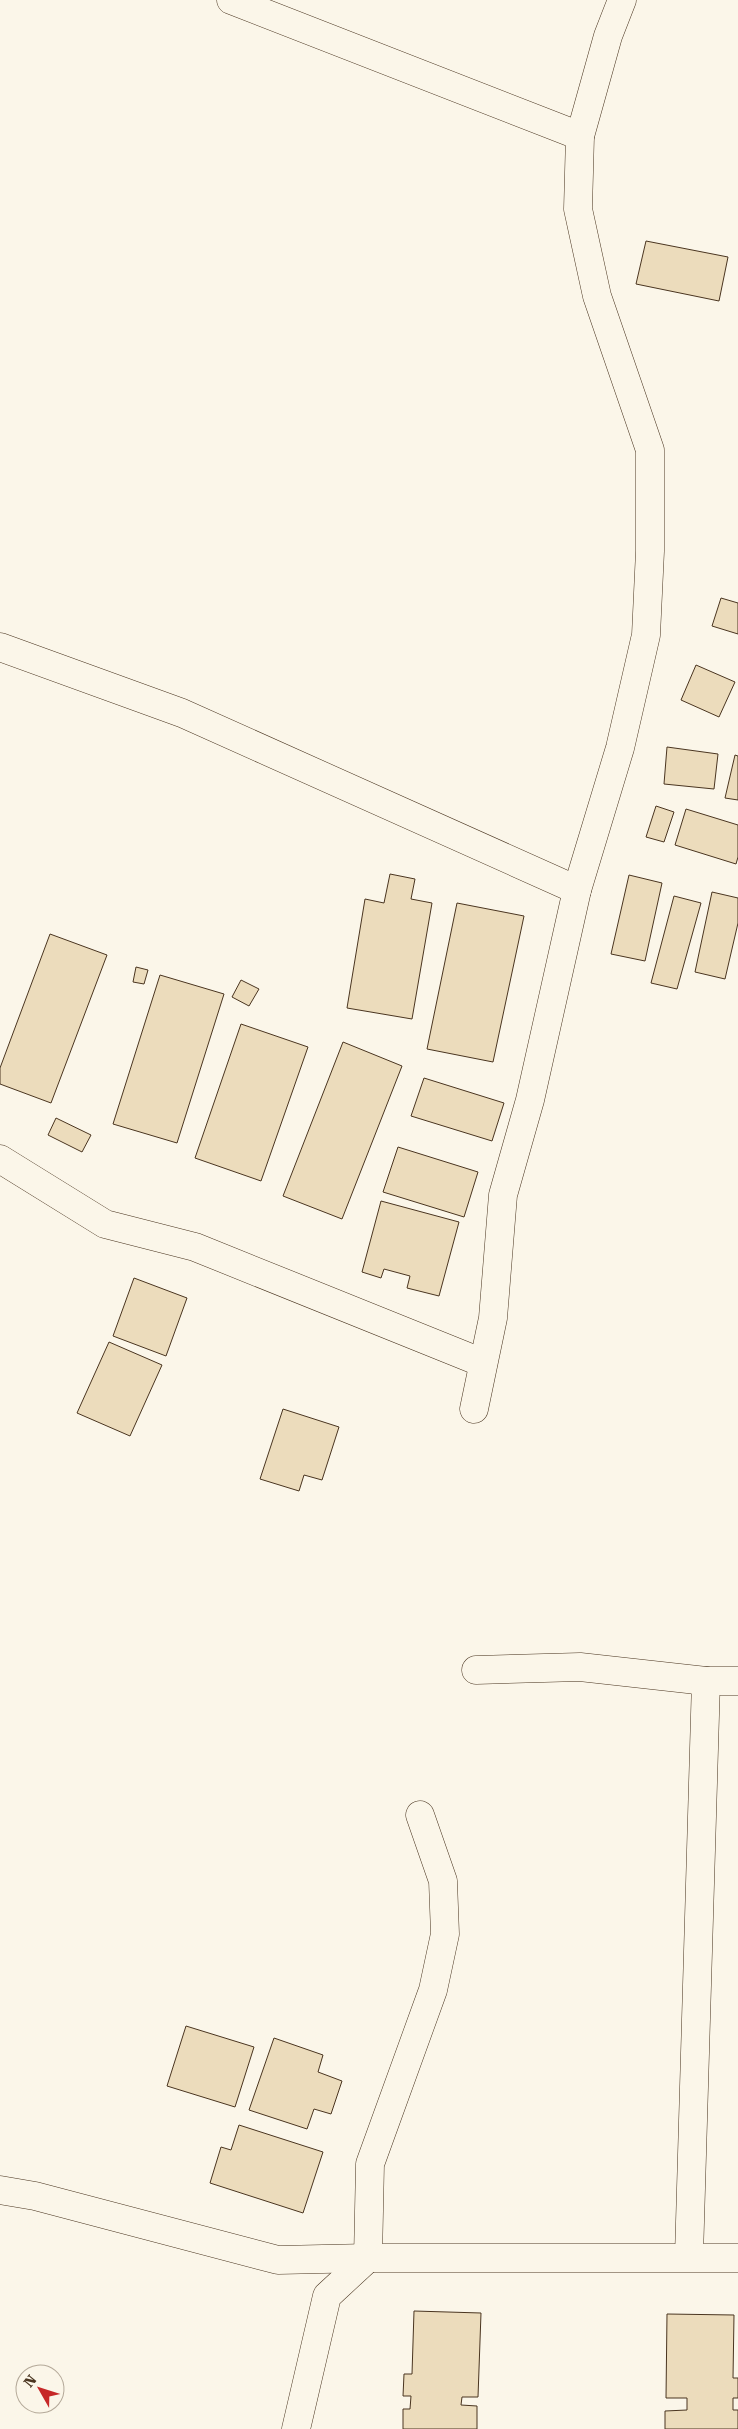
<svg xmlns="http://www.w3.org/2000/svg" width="738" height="2429" font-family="'Roboto Serif',serif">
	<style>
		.building { fill: #ecdcbc; stroke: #4a3520 }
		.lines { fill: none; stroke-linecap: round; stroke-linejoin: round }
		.street-casing { stroke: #4a3520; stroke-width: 29 }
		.street { stroke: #fbf6e9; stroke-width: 28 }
	</style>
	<rect width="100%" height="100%" fill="#fbf6e9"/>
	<!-- building -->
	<g class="building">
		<polygon points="646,241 728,257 719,301 636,284"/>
		<polygon points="721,598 738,603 738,634 712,626"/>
		<polygon points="696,665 735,682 719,717 681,700"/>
		<polygon points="667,747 718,754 714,789 664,784"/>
		<polygon points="735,755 738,756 738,800 725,798"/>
		<polygon points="656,806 674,812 664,842 646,837"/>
		<polygon points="686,809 738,825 738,857 736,864 675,845"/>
		<polygon points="390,874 415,879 411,899 432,903 412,1019 347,1008 365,899 384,903"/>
		<polygon points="629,875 662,883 645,961 611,954"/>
		<polygon points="712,892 738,898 738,923 725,979 695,972"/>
		<polygon points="674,896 701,903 677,989 651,983"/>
		<polygon points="457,903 524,916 493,1062 427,1049"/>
		<polygon points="50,934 107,955 51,1103 0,1084 0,1068"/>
		<polygon points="136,967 148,970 144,984 133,982"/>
		<polygon points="160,975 224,994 177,1143 113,1124"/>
		<polygon points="241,980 259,989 249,1006 232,997"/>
		<polygon points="241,1024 308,1047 261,1181 195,1158"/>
		<polygon points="343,1042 402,1066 342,1219 283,1196"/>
		<polygon points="424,1078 504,1103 492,1141 411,1116"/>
		<polygon points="56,1118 91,1135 82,1152 48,1135"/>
		<polygon points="398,1147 478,1172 464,1217 383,1192"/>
		<polygon points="381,1201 459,1222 439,1296 407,1288 410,1276 384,1269 381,1278 362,1272"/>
		<polygon points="134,1278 187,1298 166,1356 113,1336"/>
		<polygon points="109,1342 162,1365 130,1436 77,1413"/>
		<polygon points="283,1409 339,1427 322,1480 304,1475 299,1491 260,1479"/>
		<polygon points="186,2026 254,2047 235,2107 167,2086"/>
		<polygon points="274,2038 323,2055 318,2072 342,2081 331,2114 314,2109 307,2129 249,2110"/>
		<polygon points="239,2125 323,2152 303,2213 210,2183 221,2147 231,2150"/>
		<polygon points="414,2311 481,2313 478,2397 462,2397 461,2405 477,2406 477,2429 403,2429 403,2409 410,2409 411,2396 403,2396 404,2374 412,2374"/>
		<polygon points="667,2314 734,2315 733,2378 738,2378 738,2398 733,2398 733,2410 738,2410 738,2429 665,2429 665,2411 687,2410 687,2398 666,2398"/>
	</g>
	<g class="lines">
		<defs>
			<g id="street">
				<polyline points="231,0 580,136"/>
				<polyline points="0,647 182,713 577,890"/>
				<polyline points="0,1159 105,1224 195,1247 483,1363"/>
				<polyline points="474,1409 493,1318 503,1195 530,1100 577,890 620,748 646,635 650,551 650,450 597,296 578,209 580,136 608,36 622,0"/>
				<polyline points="476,1670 580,1667 706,1681 738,1681"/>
				<polyline points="0,2190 35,2196 278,2260 368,2258 738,2258"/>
				<polyline points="689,2256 706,1681"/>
				<polyline points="296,2429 327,2296 368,2258 370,2164 433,1990 445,1934 443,1881 420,1815"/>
			</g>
		</defs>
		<!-- street casing -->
		<use href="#street" class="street-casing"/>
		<!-- street -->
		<use href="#street" class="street"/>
	</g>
	<!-- north arrow -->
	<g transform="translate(40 2389) rotate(309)"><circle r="24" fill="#fbf6e9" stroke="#b4a999"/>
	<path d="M0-4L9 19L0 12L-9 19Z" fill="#c62828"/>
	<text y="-8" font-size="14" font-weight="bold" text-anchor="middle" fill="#4a3520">N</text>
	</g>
</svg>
